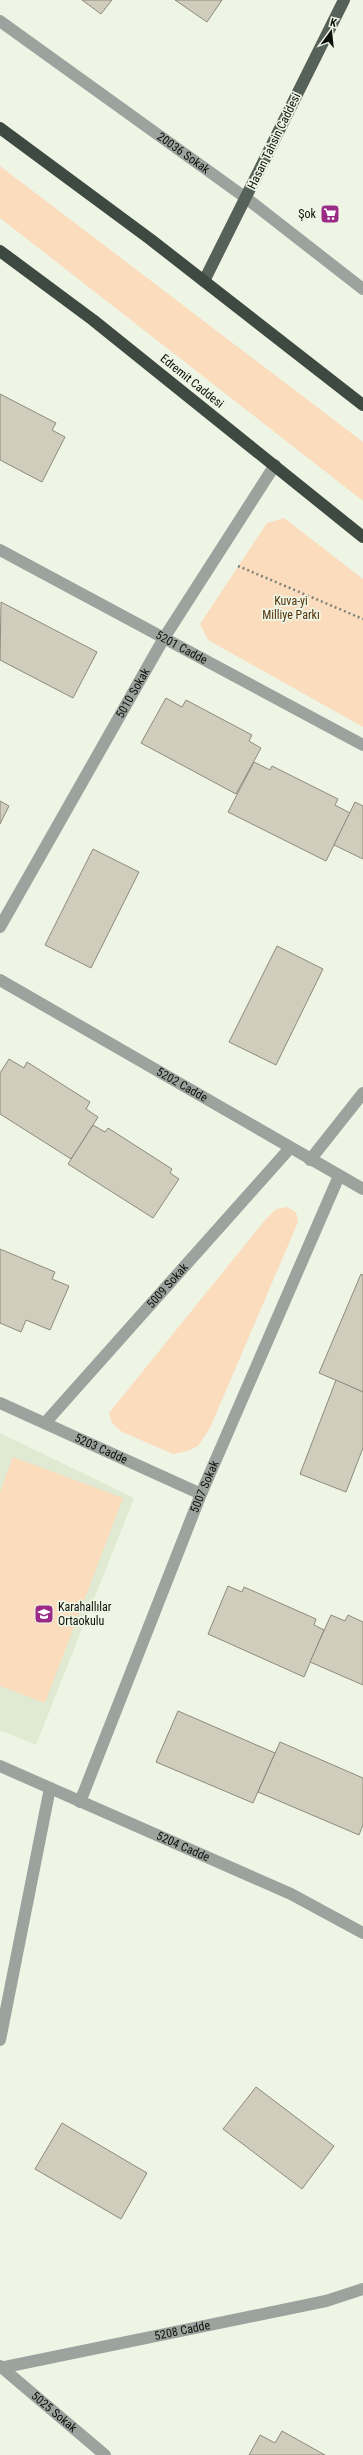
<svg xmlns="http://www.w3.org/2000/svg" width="363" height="2455" font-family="'Roboto Condensed',sans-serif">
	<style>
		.built { fill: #e0e9d2 }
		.green { fill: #fbdcbd }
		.building { fill: #d1cdbd; stroke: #8e8a7b }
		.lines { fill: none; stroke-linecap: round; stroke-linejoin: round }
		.path { stroke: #7e8378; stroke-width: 2.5; stroke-dasharray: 2 3; stroke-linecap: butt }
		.minor { stroke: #9ca29e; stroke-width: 12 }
		.major { stroke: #566159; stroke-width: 12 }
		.highway { stroke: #3e4a41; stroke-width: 12 }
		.labels { text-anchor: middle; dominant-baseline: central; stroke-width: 3.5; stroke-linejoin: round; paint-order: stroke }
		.street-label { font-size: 12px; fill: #0d100a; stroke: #eef5e5 }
		.poi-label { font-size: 12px; fill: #0d100a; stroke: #eef5e5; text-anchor: end }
		.park-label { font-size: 12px; fill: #543208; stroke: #eef5e5 }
	</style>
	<rect width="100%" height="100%" fill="#eef5e5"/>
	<!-- built -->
	<polygon class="built" points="0,1433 134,1498 36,1745 0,1730"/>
	<!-- green -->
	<g class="green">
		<polygon points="0,166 363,442 363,501 0,218"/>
		<polygon points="284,518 363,579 363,727 208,640 200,624 267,523"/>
		<polygon points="287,1207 296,1212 298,1222 210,1428 198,1446 188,1451 173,1454 122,1432 112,1423 109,1413 265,1220 276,1209"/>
		<polygon points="13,1457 123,1498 45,1703 0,1686 0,1492"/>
	</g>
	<!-- building -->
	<g class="building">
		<polygon points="82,0 112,0 101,14"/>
		<polygon points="175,0 222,0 207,22"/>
		<polygon points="0,394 56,423 52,430 65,437 42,482 0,460"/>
		<polygon points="1,602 97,652 73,698 0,660"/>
		<polygon points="166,698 182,707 186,700 252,735 249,741 261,748 236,794 141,743"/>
		<polygon points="254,762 270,770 272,766 338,799 335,805 350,813 326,861 228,812"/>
		<polygon points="0,801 9,806 0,824"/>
		<polygon points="355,802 363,806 363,859 334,845"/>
		<polygon points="93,849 139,872 91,968 45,945"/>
		<polygon points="277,946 323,969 276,1065 229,1042"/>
		<polygon points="9,1059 24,1068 27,1062 90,1102 86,1109 98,1117 71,1159 0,1114 0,1073"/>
		<polygon points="93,1125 105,1132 108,1128 172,1169 170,1173 179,1179 153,1218 68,1164"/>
		<polygon points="0,1249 55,1272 52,1279 69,1286 50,1330 26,1320 21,1332 0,1323"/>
		<polygon points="361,1274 363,1275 363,1392 319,1373"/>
		<polygon points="336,1380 363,1392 363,1448 346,1492 300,1474"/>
		<polygon points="228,1586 242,1592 244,1587 316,1619 314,1625 324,1630 304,1677 208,1634"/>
		<polygon points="331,1615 345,1621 348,1615 363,1622 363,1685 310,1662"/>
		<polygon points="178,1711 275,1753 253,1803 156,1762"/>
		<polygon points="280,1742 363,1778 363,1825 359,1835 258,1792"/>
		<polygon points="256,2087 334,2146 302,2189 223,2129"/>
		<polygon points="62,2123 147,2173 121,2219 35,2169"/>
		<polygon points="282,2431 325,2455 249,2455 260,2435 275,2443"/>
	</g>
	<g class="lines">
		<!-- path -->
		<polyline class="path" points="238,566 363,619"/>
		<!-- minor -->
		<g class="minor">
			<path id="s1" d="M0 21 246 198 363 289"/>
			<path id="s2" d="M0 550 363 745"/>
			<path id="s3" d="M0 927 164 638 275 465"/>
			<path id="s4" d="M0 980 363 1189"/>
			<polyline points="310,1160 363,1093"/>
			<path id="s5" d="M0 1403 201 1494"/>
			<path id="s6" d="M45 1423 290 1148"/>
			<path id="s7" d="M0 1766 291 1894 363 1933"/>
			<path id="s8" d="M80 1802 201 1494 339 1176"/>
			<polyline points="0,2040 50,1788"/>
			<path id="s9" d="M0 2366 105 2455"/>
			<path id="s10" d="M0 2368 326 2301 363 2289"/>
		</g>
		<!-- major -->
		<polyline class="major" points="204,281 344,0"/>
		<!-- highway -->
		<g class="highway">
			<polyline points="0,128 150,239 363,405"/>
			<polyline points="0,251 93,320 363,537"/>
		</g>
	</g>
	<!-- icons -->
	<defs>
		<symbol id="supermarket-square" viewBox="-11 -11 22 22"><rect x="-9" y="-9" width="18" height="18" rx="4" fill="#9c2a87" stroke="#eef5e5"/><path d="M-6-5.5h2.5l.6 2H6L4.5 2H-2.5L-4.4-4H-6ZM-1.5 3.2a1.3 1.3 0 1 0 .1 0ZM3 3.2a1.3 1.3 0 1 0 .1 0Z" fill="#fff"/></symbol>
		<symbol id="school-square" viewBox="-11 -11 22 22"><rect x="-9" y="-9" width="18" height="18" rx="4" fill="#9c2a87" stroke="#eef5e5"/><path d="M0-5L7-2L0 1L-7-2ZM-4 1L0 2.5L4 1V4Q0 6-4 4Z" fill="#fff"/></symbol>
	</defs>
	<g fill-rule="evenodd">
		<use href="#supermarket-square" x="319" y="203" width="22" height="22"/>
		<use href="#school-square" x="33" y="1603" width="22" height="22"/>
	</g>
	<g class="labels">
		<!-- street labels -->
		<g class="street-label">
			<text transform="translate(274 141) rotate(-64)">Hasan Tahsin Caddesi</text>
			<text stroke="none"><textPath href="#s1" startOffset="226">20036 Sokak</textPath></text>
			<text transform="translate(192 381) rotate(39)">Edremit Caddesi</text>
			<text stroke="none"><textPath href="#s2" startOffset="206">5201 Cadde</textPath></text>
			<text stroke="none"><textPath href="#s3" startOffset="269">5010 Sokak</textPath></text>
			<text stroke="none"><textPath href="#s4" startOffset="210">5202 Cadde</textPath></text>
			<text stroke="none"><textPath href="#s6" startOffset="184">5009 Sokak</textPath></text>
			<text stroke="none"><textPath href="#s5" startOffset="111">5203 Cadde</textPath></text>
			<text stroke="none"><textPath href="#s8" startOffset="339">5007 Sokak</textPath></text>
			<text stroke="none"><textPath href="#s7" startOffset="200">5204 Cadde</textPath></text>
			<text stroke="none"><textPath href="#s10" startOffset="186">5208 Cadde</textPath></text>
			<text stroke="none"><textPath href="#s9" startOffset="71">5025 Sokak</textPath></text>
		</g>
		<!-- poi labels -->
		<g class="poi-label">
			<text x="316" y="214">Şok</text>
			<text x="58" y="1607" text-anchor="start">Karahallılar<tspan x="58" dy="14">Ortaokulu</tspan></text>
		</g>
		<!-- park labels -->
		<g class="park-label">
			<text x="291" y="601">Kuva-yi<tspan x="291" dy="14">Milliye Parkı</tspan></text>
		</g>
	</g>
	<!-- north arrow -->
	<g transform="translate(331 32) rotate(15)" stroke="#eef5e5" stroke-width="3" paint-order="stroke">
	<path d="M0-3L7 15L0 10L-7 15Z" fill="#0d100a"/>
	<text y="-6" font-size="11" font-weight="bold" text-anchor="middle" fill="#0d100a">K</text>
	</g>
</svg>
